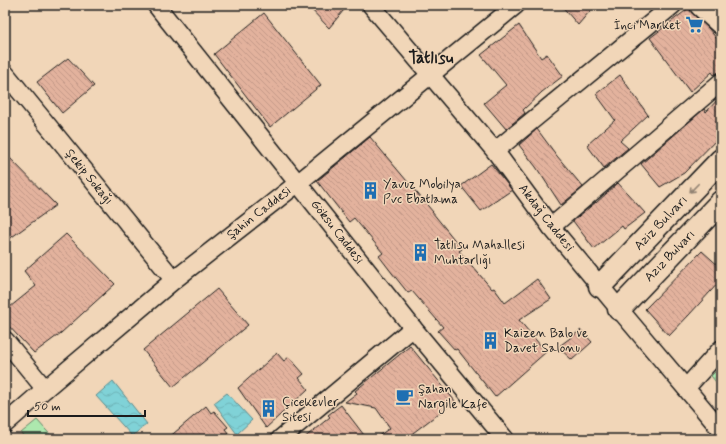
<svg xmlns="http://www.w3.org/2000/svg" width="726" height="444" font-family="Mynerve,sans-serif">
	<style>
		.park { fill: url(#park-dots); stroke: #648265 }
		.pitch { fill: #ade8ae; stroke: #648265 }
		.water { fill: url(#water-waves); stroke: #58898c }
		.building { fill: url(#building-back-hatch); stroke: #1c1c1c }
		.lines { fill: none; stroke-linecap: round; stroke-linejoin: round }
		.street-casing { stroke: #1c1c1c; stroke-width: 20 }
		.secondary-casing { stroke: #1c1c1c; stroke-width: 25 }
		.primary-casing { stroke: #1c1c1c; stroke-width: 25 }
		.street { stroke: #f1d6b8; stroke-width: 17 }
		.secondary { stroke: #f1d6b8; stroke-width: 22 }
		.primary { stroke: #f1d6b8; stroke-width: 22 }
		.oneway { stroke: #918272 }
		.labels { text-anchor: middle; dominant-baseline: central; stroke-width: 3; stroke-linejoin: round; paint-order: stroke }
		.poi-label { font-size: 13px; fill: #1c1c1c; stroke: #f1d6b8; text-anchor: start }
		.street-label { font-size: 13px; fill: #1c1c1c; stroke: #f1d6b8 }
		.district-label { font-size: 17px; font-weight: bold; fill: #1c1c1c; stroke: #f1d6b8 }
	</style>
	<defs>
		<pattern id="park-dots" width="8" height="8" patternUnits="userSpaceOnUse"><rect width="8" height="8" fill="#ade8ae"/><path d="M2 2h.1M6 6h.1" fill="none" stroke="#94c695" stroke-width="1.8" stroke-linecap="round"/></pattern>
		<pattern id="water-waves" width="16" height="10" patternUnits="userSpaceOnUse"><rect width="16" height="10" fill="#80d2d7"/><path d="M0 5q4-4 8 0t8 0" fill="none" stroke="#6eb4b8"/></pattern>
		<pattern id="building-back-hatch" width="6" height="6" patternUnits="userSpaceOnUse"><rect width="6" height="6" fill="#e3b29d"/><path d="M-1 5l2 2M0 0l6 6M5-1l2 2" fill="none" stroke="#c29887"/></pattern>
	</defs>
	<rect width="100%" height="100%" fill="#f1d6b8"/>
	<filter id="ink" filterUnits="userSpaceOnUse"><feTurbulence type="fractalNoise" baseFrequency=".025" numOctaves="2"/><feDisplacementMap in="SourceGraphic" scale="8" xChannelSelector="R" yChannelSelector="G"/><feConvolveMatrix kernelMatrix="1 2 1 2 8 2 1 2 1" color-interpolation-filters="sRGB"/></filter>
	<g filter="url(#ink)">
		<!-- park -->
		<polygon class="park" points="721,366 721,388 711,376"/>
		<!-- pitch -->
		<polygon class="pitch" points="37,420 54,439 26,439 21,433"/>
		<!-- water -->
		<g class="water">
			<polygon points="113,381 147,424 132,436 96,396"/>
			<polygon points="227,393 252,420 237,434 214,403"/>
		</g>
		<!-- building -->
		<g class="building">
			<polygon points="307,5 348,5 329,28"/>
			<polygon points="561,5 595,5 578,25"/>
			<polygon points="689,8 693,14 709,29 721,44 721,72 719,72 714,75 712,72 690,92 650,38"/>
			<polygon points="264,13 321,85 270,127 214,54"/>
			<polygon points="519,25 541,58 547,54 563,76 542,92 523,110 525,113 506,129 484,103 506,85 481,55"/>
			<polygon points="68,58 94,86 62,113 37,82"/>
			<polygon points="620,75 648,115 620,141 628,148 604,168 587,145 615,120 596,94"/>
			<polygon points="721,96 721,135 684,173 660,187 641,164 704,109 706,112"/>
			<polygon points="537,129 557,156 583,187 561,205 536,167 519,145"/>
			<polygon points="370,137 433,212 432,212 462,249 459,251 492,289 494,288 505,303 537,279 551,299 519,320 546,352 495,397 457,349 455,350 438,331 443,327 412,291 408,293 392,273 379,256 383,253 354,218 349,222 317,181"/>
			<polygon points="5,153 56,205 5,242"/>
			<polygon points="491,164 512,190 481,211 461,186"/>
			<polygon points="618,183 645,213 624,229 622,226 594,249 573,221 596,202 596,203"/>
			<polygon points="66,234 115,284 61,333 34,353 5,322 5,311 36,286 24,271"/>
			<polygon points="702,251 721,268 721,280 689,315 669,336 645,309"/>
			<polygon points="217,289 248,325 173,387 143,350"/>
			<polygon points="581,330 592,342 572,360 558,347"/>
			<polygon points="410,346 455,401 405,439 374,439 390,428 376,408 345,402 357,393 355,391"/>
			<polygon points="277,353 284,361 289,357 304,374 299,378 308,389 266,428 238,388"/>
			<polygon points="341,405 367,439 303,439 330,417 328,415"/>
			<polygon points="206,406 211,413 214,411 228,427 225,429 233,439 167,439"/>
		</g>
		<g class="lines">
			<defs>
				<g id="street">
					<polyline points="156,5 413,328 505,439"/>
					<polyline points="371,5 495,151 551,227 600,286 619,309 721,430"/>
					<polyline points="5,73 174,280"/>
					<polyline points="495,151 673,5"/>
					<polyline points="551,227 721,82"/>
					<polyline points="5,340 45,389"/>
					<polyline points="686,388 721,349"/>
					<polyline points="5,424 45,389 174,280 298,183 516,5"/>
					<polyline points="280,439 413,328"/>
				</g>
				<g id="secondary">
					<polyline points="600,286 721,160"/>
					<polyline points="619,309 721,202"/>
				</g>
				<polyline id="primary" points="701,5 721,23"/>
			</defs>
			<!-- street casing -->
			<use href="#street" class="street-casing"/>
			<!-- secondary casing -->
			<use href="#secondary" class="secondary-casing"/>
			<!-- primary casing -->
			<use href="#primary" class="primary-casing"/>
			<!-- street -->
			<use href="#street" class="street"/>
			<!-- secondary -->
			<use href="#secondary" class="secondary"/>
			<!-- primary -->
			<use href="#primary" class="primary"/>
		</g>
		<!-- one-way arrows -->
		<defs><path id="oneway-shaft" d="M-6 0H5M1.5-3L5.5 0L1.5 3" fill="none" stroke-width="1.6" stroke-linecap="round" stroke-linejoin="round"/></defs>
		<use class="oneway" href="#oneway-shaft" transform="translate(694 188) rotate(134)"/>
	</g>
	<!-- icons -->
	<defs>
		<symbol id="supermarket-bare" viewBox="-9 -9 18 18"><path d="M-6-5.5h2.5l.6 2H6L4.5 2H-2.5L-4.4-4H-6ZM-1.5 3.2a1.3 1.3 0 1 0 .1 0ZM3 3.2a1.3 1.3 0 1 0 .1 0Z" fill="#1f6fb2" stroke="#f1d6b8" stroke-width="2.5" paint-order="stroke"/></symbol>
		<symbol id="building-bare" viewBox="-9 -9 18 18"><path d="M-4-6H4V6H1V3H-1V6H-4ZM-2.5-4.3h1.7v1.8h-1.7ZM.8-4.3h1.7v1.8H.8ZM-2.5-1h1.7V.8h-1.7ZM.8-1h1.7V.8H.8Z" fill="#1f6fb2" stroke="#f1d6b8" stroke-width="2.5" paint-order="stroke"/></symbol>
		<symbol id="cafe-bare" viewBox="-9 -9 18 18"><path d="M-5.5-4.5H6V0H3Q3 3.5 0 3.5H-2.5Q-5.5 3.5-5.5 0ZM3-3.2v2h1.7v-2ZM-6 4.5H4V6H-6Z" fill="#1f6fb2" stroke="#f1d6b8" stroke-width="2.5" paint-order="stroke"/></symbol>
	</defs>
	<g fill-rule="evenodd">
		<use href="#supermarket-bare" x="682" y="12" width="25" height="25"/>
		<use href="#building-bare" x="358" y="178" width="25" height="25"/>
		<use href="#building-bare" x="408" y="240" width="25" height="25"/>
		<use href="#building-bare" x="478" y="328" width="25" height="25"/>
		<use href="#cafe-bare" x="392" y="384" width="25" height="25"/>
		<use href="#building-bare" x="256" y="396" width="25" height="25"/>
	</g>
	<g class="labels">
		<!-- poi labels -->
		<g class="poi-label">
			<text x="681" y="25" text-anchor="end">İnci Market</text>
			<text x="383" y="184">Yavuz Mobilya<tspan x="383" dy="15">Pvc Ebatlama</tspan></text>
			<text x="434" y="245">Tatlısu Mahallesi<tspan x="434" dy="15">Muhtarlığı</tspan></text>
			<text x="504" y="333">Kaizen Balo ve<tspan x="504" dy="15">Davet Salonu</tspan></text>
			<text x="418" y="389">Şahan<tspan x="418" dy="15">Nargile Kafe</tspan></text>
			<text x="282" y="402">Çicekevler<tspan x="282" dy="15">Sitesi</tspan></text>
		</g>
		<!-- street labels -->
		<g class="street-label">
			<text transform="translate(89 177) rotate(51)">Şekip Sokağı</text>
			<text transform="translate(259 213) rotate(-38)">Şahin Caddesi</text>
			<text transform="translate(546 218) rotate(52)">Akdağ Caddesi</text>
			<text transform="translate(661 223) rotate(-46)">Aziz Bulvarı</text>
			<text transform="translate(337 232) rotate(52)">Göksu Caddesi</text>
			<text transform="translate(670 256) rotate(-46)">Azız Bulvarı</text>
		</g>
		<!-- district labels -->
		<g class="district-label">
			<text x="431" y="58">Tatlısu</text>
		</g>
	</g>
	<!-- margin -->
	<rect width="726" height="444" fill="none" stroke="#f1d6b8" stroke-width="20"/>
	<rect x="10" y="10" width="706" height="424" fill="none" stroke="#1c1c1c" stroke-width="1.5" filter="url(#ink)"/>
	<!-- scale -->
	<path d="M28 410v6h117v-6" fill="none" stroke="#1c1c1c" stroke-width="2"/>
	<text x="34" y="410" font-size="12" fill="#1c1c1c" stroke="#f1d6b8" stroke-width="3" paint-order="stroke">50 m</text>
</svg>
